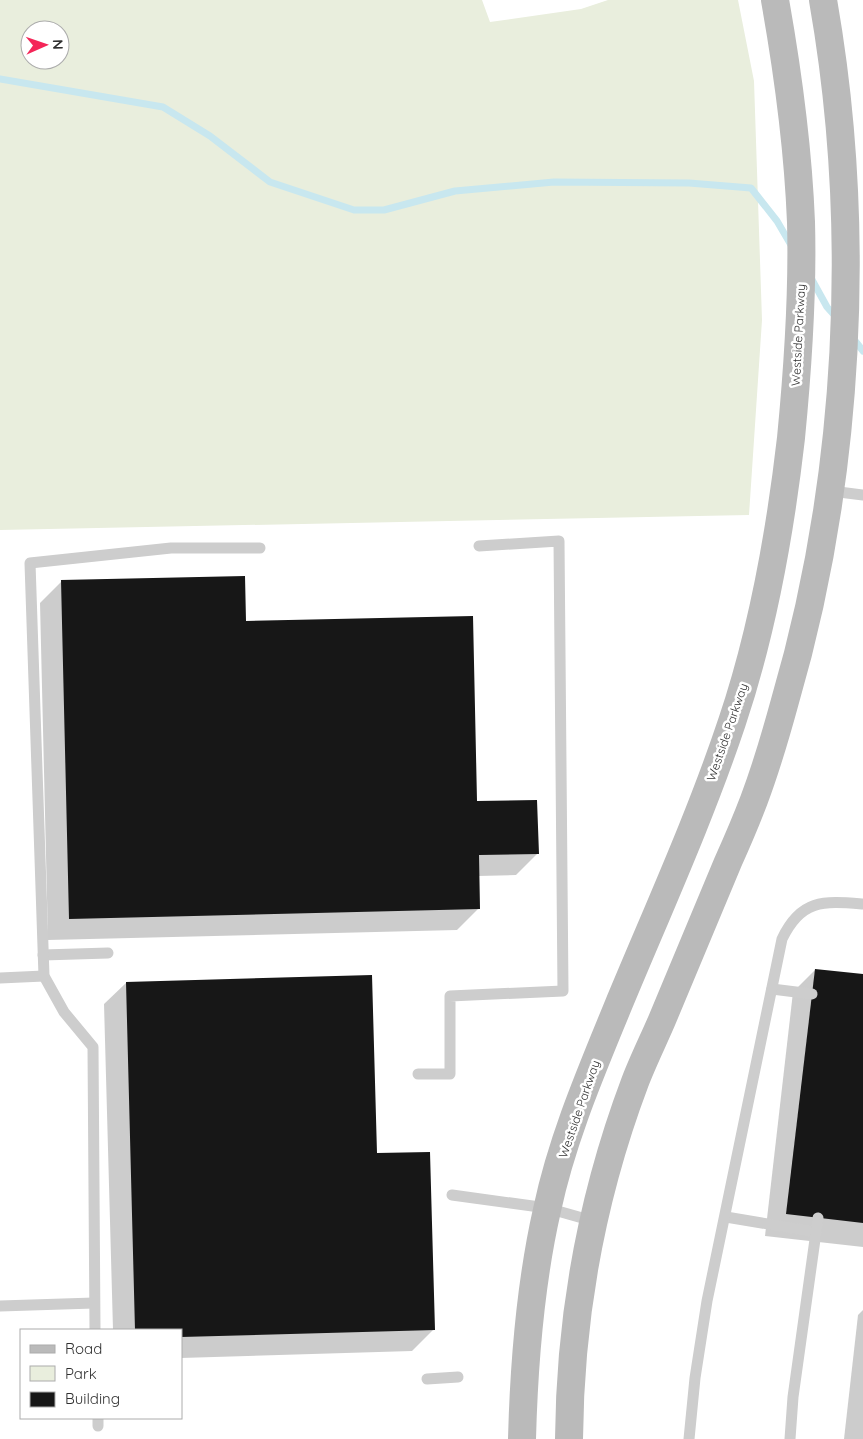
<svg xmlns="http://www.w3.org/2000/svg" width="863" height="1439" font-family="Quicksand,sans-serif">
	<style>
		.green { fill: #e9eedd; fill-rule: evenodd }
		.shadow { fill: #0003 }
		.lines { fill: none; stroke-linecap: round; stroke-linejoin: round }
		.stream { stroke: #c8e7ef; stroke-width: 7 }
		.building { fill: #171717 }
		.service { stroke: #cdcdcd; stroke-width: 11 }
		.secondary { stroke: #bababa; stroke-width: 28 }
		.labels { text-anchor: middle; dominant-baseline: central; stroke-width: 5; stroke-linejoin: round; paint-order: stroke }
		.street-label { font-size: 12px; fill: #303030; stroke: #fff }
	</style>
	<rect width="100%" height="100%" fill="#fff"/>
	<!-- green -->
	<path class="green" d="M0 0H482L490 22 581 9 608 0H738L754 81 762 320 749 515 0 530ZM30 30H60V60H30Z"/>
	<!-- shadow -->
	<g class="shadow">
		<polygon points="62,581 245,622 476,802 538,853 516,875 478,876 478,909 457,930 48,940 40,603"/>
		<polygon points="815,970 863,975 863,1247 765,1236 793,992"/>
		<polygon points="126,983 376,1155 433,1330 412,1351 181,1358 181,1330 113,1330 104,1004"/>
		<polygon points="863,1310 863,1439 844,1439 858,1315"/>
	</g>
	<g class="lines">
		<!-- stream -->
		<g class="stream">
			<polyline points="0,79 163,107 210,136 270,182 354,210 384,210 455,191 554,182 689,183 751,188 777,221 791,245"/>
			<polyline points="811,278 827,307 836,317"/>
			<polyline points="852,337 863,351"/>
		</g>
	</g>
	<!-- building -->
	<g class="building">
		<polygon points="245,576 246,621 473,616 477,801 537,800 539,854 479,855 480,909 69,919 61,580"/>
		<polygon points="815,969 863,974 863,1223 786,1214"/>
		<polygon points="372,975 377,1153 430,1152 435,1330 181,1337 181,1330 135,1330 126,982"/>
	</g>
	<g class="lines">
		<!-- service -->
		<g class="service">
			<polyline points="831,491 863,495"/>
			<polyline points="43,955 108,953"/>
			<polyline points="0,978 44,976"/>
			<polyline points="772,989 812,994"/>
			<polyline points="418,1074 450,1074 450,996 563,991 559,541 479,546"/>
			<polyline points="452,1195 547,1208 593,1221"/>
			<polyline points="726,1217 816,1232"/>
			<polyline points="0,1306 94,1303"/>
			<polyline points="95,1330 93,1047 64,1012 44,976 30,563 171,548 260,548"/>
			<polyline points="427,1379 458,1377"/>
			<polyline points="98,1418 98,1426"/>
			<path d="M689 1439 695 1378 707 1301 782 939C801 899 823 901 863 904"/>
			<polyline points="790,1439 793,1397 818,1218"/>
		</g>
		<!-- secondary -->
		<g class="secondary">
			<path d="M522 1439C524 1362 530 1285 547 1210 562 1139 591 1072 618 1006 657 912 700 818 732 722 763 630 780 534 791 438 798 366 803 294 801 222 798 147 788 73 775 0"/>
			<path d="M569 1439C570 1317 592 1196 635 1082 643 1061 653 1041 662 1020 684 968 706 915 728 862 737 842 746 821 754 800 766 768 776 734 785 701 850 479 863 228 823 0"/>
		</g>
	</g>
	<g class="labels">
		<!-- street labels -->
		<g class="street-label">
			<text transform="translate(798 335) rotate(-87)">Westside Parkway</text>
			<text transform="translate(727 732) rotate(-71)">Westside Parkway</text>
			<text transform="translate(579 1109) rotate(-71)">Westside Parkway</text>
		</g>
	</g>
	<!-- legend -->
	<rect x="20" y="1329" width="162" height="90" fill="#ffffff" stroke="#acacac"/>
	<rect x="30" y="1345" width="25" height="8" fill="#bababa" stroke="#acacac"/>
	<text x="65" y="1354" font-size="15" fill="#303030">Road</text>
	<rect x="30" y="1366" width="25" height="15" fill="#e9eedd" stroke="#acacac"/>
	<text x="65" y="1379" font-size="15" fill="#303030">Park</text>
	<rect x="30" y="1392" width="25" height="15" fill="#171717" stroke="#acacac"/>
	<text x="65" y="1404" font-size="15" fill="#303030">Building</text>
	<!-- north arrow -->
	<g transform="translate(45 45) rotate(88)"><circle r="24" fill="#ffffff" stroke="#acacac"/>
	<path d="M0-4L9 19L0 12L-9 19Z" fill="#f42658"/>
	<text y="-8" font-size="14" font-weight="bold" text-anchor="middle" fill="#303030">N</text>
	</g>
</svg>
